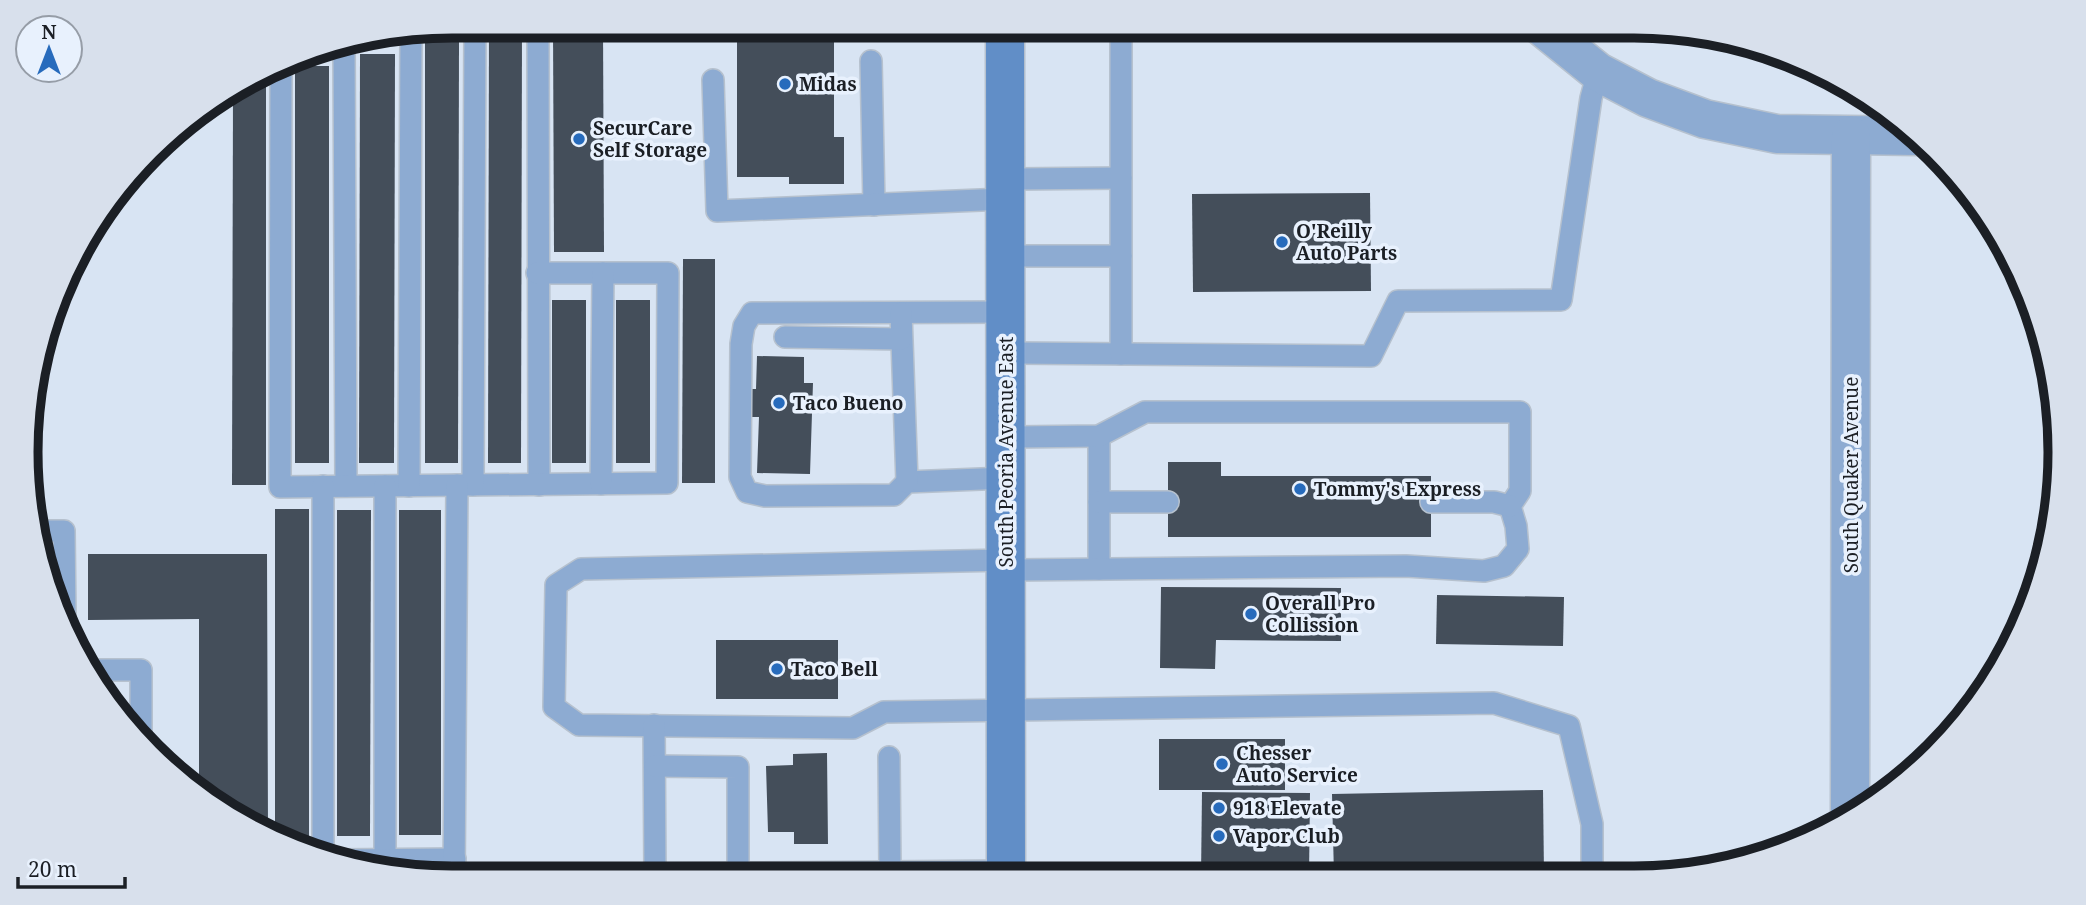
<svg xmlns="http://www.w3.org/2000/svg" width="2086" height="905" font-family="'Noto Serif',serif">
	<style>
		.building { fill: #444e5a }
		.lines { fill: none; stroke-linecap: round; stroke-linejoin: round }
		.service-casing { stroke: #b6c1ce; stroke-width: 24 }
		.minor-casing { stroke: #b6c1ce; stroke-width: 41 }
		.secondary-casing { stroke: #b6c1ce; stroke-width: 41 }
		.service { stroke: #8dabd2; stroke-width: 21 }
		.minor { stroke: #8dabd2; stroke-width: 38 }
		.secondary { stroke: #618ec7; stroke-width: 38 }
		.poi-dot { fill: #276bbc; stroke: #e8f1fd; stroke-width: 2.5 }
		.labels { text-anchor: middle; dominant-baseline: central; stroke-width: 7; stroke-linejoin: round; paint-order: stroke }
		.poi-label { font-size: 19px; font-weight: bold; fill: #1b1f25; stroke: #e8f1fd; text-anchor: start }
		.street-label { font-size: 19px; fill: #1b1f25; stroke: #e8f1fd }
		.rim { fill: none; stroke: #1b1f25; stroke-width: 9 }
	</style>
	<rect width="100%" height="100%" fill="#d8e4f3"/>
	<!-- building -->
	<g class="building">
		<polygon points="489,26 522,26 521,463 488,463"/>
		<polygon points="553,26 603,26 604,252 554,252"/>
		<polygon points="737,32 834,32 834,137 844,137 844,184 789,184 789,177 737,177"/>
		<polygon points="425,42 459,42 458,463 425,463"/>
		<polygon points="360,54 395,54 394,463 359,463"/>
		<rect x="295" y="66" width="34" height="397"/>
		<polygon points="263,79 266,79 266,485 232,485 233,96"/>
		<polygon points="1370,193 1371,291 1193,292 1192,194"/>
		<polygon points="683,259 715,259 715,483 682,483"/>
		<rect x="552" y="300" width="34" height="163"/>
		<rect x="616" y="300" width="34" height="163"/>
		<polygon points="757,356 804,357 804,383 813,383 810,474 757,473 759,417 745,417 745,389 756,389"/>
		<polygon points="1168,462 1221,462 1221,476 1431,476 1431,537 1168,537"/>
		<polygon points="275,509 309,509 309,851 275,833"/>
		<polygon points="337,510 371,510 370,836 337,836"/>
		<rect x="399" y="510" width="42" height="325"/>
		<polygon points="42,554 51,554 51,578 50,578"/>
		<polygon points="88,554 267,554 268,829 199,789 199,619 88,620"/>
		<polygon points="1161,587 1341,588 1341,641 1216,640 1215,669 1160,668"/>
		<polygon points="1437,595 1564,597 1563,646 1436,644"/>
		<rect x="716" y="640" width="122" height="59"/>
		<rect x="1159" y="739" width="126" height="51"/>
		<polygon points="827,753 828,844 794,844 794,832 768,832 766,766 793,765 793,754"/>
		<polygon points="1543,790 1544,875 1334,876 1332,794"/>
		<polygon points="1202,792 1310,793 1309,876 1201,877"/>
	</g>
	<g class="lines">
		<defs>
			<g id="service">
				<polyline points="538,26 539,485"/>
				<polyline points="344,44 346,486"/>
				<polyline points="871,61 874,205"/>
				<polyline points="281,69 280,487 667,483 668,273 537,273"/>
				<polyline points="713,80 717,211 1005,199"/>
				<polyline points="1005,179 1121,178"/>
				<polyline points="1006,256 1121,256"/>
				<polyline points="1006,312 752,313 744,326 741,344 740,477 747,492 765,496 894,495 907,482 1006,478"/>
				<polyline points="901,313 907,482"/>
				<polyline points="785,337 901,339"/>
				<polyline points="1006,353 1371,356 1398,301 1561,300 1591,98 1598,72"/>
				<polyline points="1121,354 1121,26"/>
				<polyline points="1099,436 1099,569"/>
				<polyline points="1006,437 1099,436 1145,412 1520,412 1520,491 1510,506 1516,526 1518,549 1504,566 1484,571 1406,566 1006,570"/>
				<polyline points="601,484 603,273"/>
				<polyline points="473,485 475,26"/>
				<polyline points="323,486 323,857"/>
				<polyline points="385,486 385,868"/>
				<polyline points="409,486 411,33"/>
				<polyline points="1099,502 1168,502"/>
				<polyline points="1431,502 1494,502 1510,506"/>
				<polyline points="34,531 64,531 65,616"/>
				<polyline points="1006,560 581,569 556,585 554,707 579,725 853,728 884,712 1494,703 1569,726 1592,824 1592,875"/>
				<polyline points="87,670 141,670 141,736"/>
				<polyline points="654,725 655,874 1006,871"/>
				<polyline points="889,757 890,871"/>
				<polyline points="655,766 738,767 738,873"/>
				<polyline points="339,860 455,859"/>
				<polyline points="454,879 457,485"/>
			</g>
			<g id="minor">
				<polyline points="1541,26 1598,72 1648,98 1705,119 1777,134 1918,136"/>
				<polyline points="1850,815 1851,136"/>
			</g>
			<polyline id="secondary" points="1005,26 1006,877"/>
		</defs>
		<!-- service casing -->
		<use href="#service" class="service-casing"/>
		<!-- minor casing -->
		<use href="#minor" class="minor-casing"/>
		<!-- secondary casing -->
		<use href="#secondary" class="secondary-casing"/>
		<!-- service -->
		<use href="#service" class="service"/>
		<!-- minor -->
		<use href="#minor" class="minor"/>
		<!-- secondary -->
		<use href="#secondary" class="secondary"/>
	</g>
	<!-- markers -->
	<g class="poi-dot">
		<circle cx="785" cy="84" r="7"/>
		<circle cx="579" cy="139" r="7"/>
		<circle cx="1282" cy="242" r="7"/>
		<circle cx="779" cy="403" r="7"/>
		<circle cx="1300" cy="489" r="7"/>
		<circle cx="1251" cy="614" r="7"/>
		<circle cx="777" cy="669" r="7"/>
		<circle cx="1222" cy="764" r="7"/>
		<circle cx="1219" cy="808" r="7"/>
		<circle cx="1219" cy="836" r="7"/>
	</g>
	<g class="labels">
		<!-- poi labels -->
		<g class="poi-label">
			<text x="799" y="84">Midas</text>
			<text x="593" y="128">SecurCare<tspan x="593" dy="22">Self Storage</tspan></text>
			<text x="1296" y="231">O'Reilly<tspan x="1296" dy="22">Auto Parts</tspan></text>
			<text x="793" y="403">Taco Bueno</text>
			<text x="1314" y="489">Tommy's Express</text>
			<text x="1265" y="603">Overall Pro<tspan x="1265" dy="22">Collission</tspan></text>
			<text x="791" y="669">Taco Bell</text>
			<text x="1236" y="753">Chesser<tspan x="1236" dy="22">Auto Service</tspan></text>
			<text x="1233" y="808">918 Elevate</text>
			<text x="1233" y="836">Vapor Club</text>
		</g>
		<!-- street labels -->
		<g class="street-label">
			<text transform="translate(1006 452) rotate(-90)">South Peoria Avenue East</text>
			<text transform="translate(1851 475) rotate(-90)">South Quaker Avenue</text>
		</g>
	</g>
	<!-- crop -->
	<path d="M0 0H2086V905H0ZM452 38H1634A414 414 0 0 1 2048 452V452A414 414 0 0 1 1634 866H452A414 414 0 0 1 38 452V452A414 414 0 0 1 452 38Z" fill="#d8e0ec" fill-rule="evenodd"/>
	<path class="rim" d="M452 38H1634A414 414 0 0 1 2048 452V452A414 414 0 0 1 1634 866H452A414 414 0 0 1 38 452V452A414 414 0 0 1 452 38Z"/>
	<!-- north arrow -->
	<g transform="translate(49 49)"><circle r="33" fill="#e8f1fd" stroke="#969da7" stroke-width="2"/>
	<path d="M0-5L12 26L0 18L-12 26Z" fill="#276bbc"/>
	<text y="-10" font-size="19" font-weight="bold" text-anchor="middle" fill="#1b1f25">N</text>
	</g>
	<!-- scale -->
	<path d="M18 877v10h107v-10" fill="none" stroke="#1b1f25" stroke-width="3.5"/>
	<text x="28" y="877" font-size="21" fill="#1b1f25" stroke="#e8f1fd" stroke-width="5" paint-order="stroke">20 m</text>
</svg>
